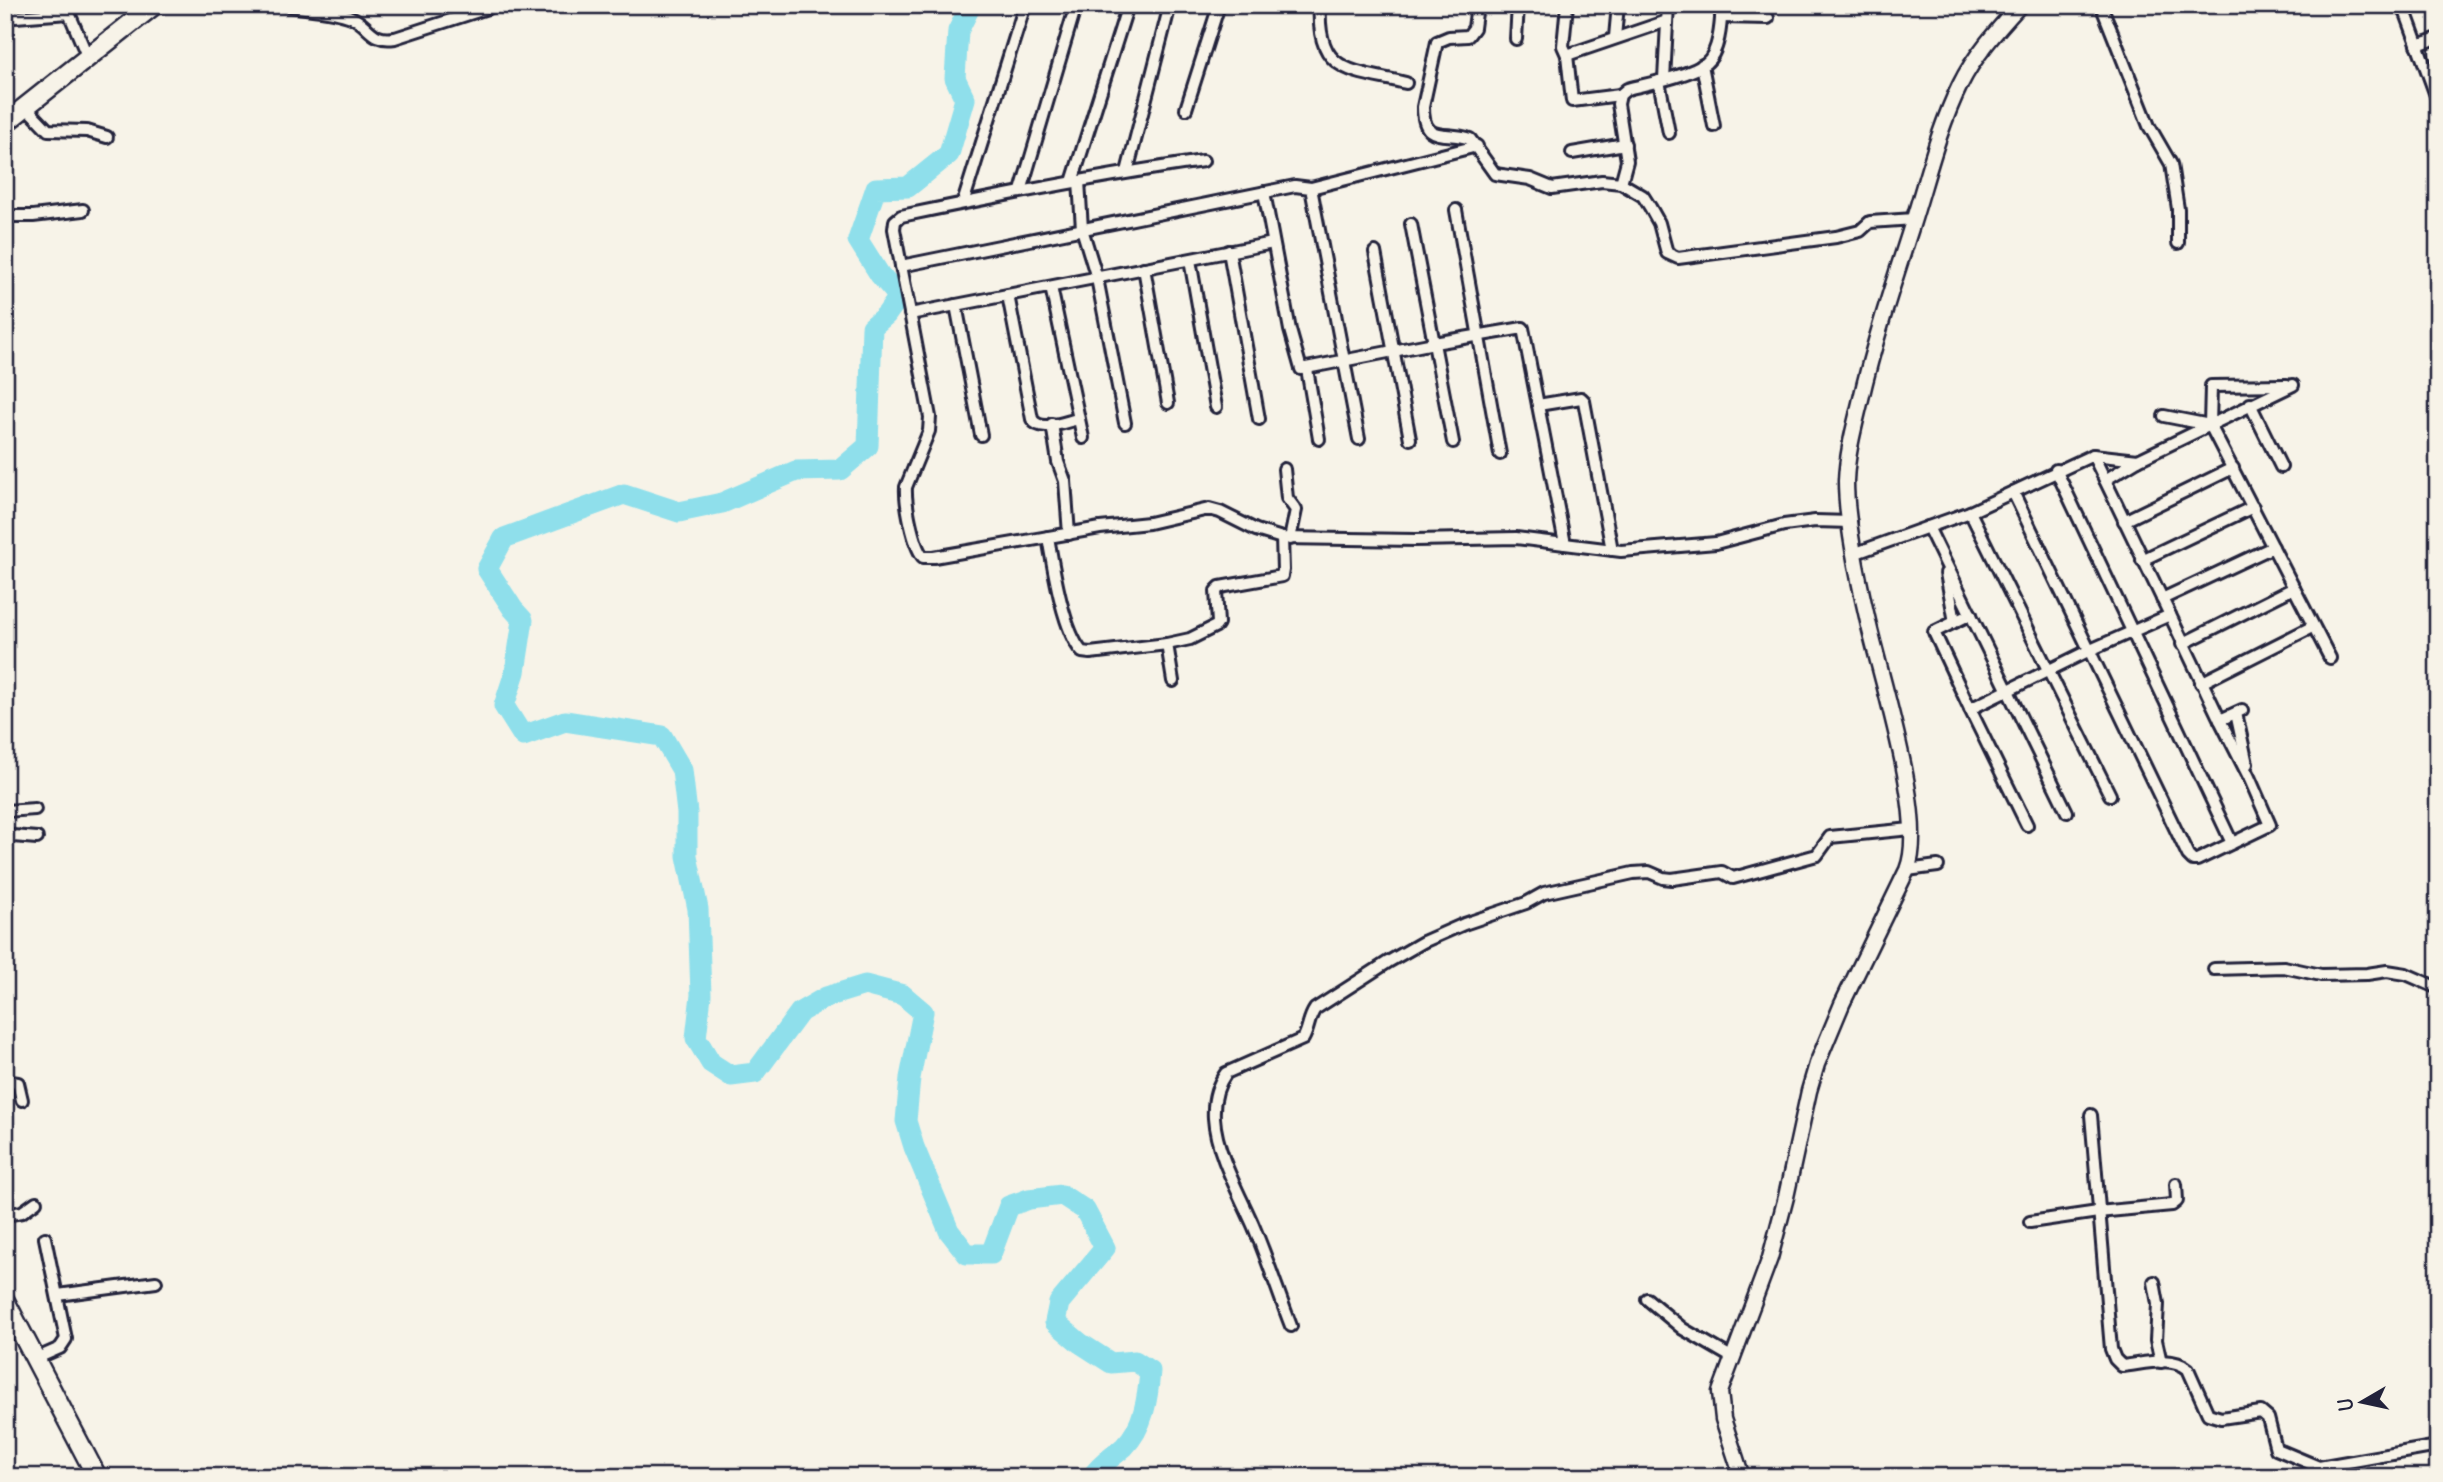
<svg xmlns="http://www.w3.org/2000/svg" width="2443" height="1482" font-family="Delius,sans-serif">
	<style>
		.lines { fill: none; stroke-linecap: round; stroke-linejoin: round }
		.river { stroke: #8fdfeb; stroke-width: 21 }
		.minor-casing { stroke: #22223b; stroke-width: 16 }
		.tertiary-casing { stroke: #22223b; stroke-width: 19 }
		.primary-casing { stroke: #22223b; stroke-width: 23 }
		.minor { stroke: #f7f3e8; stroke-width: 10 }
		.tertiary { stroke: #f7f3e8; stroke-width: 14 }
		.primary { stroke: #f7f3e8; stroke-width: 18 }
	</style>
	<rect width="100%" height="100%" fill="#f7f3e8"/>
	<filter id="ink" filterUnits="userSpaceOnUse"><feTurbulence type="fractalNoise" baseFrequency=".0143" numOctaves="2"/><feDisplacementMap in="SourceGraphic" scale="14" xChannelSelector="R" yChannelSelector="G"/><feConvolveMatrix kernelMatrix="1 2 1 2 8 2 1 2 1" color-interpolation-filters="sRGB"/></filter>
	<g filter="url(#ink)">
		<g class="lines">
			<!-- river -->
			<path class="river" d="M971 5 958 31 955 78 965 99 949 154 908 187 876 188 858 240 880 275 899 297 886 315 872 327 868 446 840 470 796 471 722 503 679 512 624 494 504 538 487 569 513 609 523 620 515 672 504 706 523 736 565 721 662 736 682 770 687 813V856L698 909 701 995 696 1038 711 1063 731 1076 755 1073 800 1012 826 997 865 985 903 995 923 1012 910 1078 906 1121 914 1147 949 1231 967 1254H991L1009 1206 1029 1199 1062 1195 1085 1210 1105 1248 1059 1303 1055 1322 1080 1343 1111 1363 1135 1361 1150 1371C1148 1397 1144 1427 1124 1447 1113 1457 1100 1464 1092 1477"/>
			<defs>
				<g id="minor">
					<path d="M284 5C305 9 332 9 351 17 370 25 370 42 395 38L497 5"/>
					<path d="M1320 5C1316 74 1351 70 1406 83"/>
					<path d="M1477 5 1474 28 1468 36 1449 37 1437 42 1423 107C1423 145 1445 130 1470 139L1495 174 1530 179 1552 188 1602 181 1621 183 1643 196 1650 207 1659 223 1667 253 1678 258 1836 237 1860 231 1870 222 1914 219"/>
					<polyline points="1567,5 1563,46 1567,55 1667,21"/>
					<polyline points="2101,5 2149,126 2171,164 2178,209 2178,243"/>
					<polyline points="2403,5 2438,101"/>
					<polyline points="15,17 69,13 88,58"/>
					<polyline points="1721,17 1768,18"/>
					<polyline points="1615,37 1618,5"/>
					<polyline points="1516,39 1518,5"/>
					<polyline points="2417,45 2438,38"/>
					<polyline points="1567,55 1572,101 1620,95"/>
					<polyline points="1702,65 1714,126"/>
					<polyline points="1664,79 1668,5"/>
					<polyline points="1659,81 1669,133"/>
					<polyline points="26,107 48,130 87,131 107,137"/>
					<polyline points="1186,109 1219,5"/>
					<polyline points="1572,153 1625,144"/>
					<path d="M1203 161C1102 175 1002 195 901 216L895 221 894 229 930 417 929 431 906 487C905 503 913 545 923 557H934L1100 528 1149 523 1209 509 1220 512 1256 530 1282 538 1416 540 1516 538 1621 551 1716 543 1784 525 1815 521 1851 522"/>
					<polyline points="1127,172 1170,5"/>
					<polyline points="1079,181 1082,229 1097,278 1125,423"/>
					<polyline points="1072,182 1128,5"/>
					<path d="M1621 183 1627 161 1618 104 1620 95 1627 89C1647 84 1692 75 1706 63 1720 52 1721 21 1722 5"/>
					<polyline points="1311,188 1477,146"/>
					<polyline points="1021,191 1076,5"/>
					<polyline points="1264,192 1290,330 1301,369 1434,343 1523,328 1565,544"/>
					<polyline points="963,203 1025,5"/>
					<polyline points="1456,210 1500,454"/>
					<polyline points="5,216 33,216 83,210"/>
					<polyline points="1411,224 1453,442"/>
					<polyline points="1229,251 1259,419"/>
					<polyline points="1375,252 1410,439"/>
					<polyline points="1190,260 1216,407"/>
					<polyline points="901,266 1295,186 1311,188 1359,439"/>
					<polyline points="1144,268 1168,403"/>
					<polyline points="1051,287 1083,438"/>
					<path d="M1008 295 1032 419C1040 433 1064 422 1078 419"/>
					<polyline points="956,305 981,435"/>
					<polyline points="910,314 1273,243"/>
					<polyline points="1307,369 1319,439"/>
					<polyline points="2250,404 2281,467"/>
					<polyline points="1538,405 1581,398 1584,401 1612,550"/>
					<polyline points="2164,416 2210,425 2211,386 2287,385"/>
					<polyline points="1052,424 1058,462 1065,481 1069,534"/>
					<polyline points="2210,425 2330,658"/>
					<polyline points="2093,455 2138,460"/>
					<polyline points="1284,469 1287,498 1296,510 1290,539"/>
					<polyline points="2056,470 2232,843"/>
					<polyline points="2105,480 2138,460 2293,385"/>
					<polyline points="2013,492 2188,855 2193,860 2197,860 2270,825 2249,777 2220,720 2242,710"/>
					<polyline points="1970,512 2110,795"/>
					<polyline points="2124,521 2233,468"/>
					<polyline points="1928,527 2067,812"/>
					<path d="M1048 537C1053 566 1063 631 1082 652L1090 653 1167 644"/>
					<polyline points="1856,553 1970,512 2093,455 2170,615"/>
					<polyline points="2142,560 2253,507"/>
					<polyline points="1946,573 1955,622"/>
					<polyline points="2162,599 2273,547"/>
					<polyline points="2182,644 2294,588"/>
					<polyline points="1173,681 1167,644 1190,639 1216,626 1218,623 1216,591 1220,587 1282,576 1283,570 1282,538"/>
					<polyline points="2201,683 2312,627"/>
					<polyline points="1970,709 1934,632 1971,614"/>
					<polyline points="2236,713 2247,764"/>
					<polyline points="5,811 35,809"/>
					<polyline points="2027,825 1970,709 2088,651 2170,615 2220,720"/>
					<polyline points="5,832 13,836 37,838"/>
					<polyline points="1907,870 1938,866"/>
					<polyline points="2214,969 2284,967 2321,975 2367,974 2387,971 2406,974 2438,988"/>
					<polyline points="5,1081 18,1083 22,1100"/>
					<path d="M2091 1115 2111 1349 2115 1359 2122 1366C2143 1364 2171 1355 2188 1369L2208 1414 2221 1418 2261 1412 2268 1418 2276 1449 2319 1467"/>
					<polyline points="5,1215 22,1212 36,1202"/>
					<polyline points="2030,1222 2098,1212 2172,1205 2177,1201 2176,1184"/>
					<polyline points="2154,1282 2158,1304 2156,1340 2161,1362"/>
					<polyline points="58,1295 156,1282"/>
					<polyline points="1647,1299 1683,1329 1733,1358"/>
					<path d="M1291 1326C1278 1292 1267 1258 1253 1225 1239 1193 1216 1153 1214 1118 1213 1101 1216 1087 1226 1073L1303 1039C1309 1029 1308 1019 1315 1009L1388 962 1423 942 1464 924 1526 903 1544 893 1633 873 1649 872 1663 878 1672 879 1722 872 1733 878 1817 855 1830 837 1911 829"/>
					<polyline points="35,1359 60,1348 66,1339 45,1238"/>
					<polyline points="2301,1477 2319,1467 2438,1446"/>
				</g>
				<path id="tertiary" d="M1742 1477 1723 1419 1720 1392 1770 1258 1786 1197 1809 1091 1817 1064 1842 1004 1907 870C1928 820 1879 674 1867 617 1858 578 1846 519 1846 481 1847 454 1854 428 1860 403 1874 342 1893 284 1912 225 1927 178 1938 130 1960 85 1974 56 1998 29 2020 5"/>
				<g id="primary">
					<polyline points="5,123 154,5"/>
					<polyline points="5,1301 97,1477"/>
				</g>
			</defs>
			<!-- minor casing -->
			<use href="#minor" class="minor-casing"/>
			<!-- tertiary casing -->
			<use href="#tertiary" class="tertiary-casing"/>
			<!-- primary casing -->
			<use href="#primary" class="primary-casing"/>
			<!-- minor -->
			<use href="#minor" class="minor"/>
			<!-- tertiary -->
			<use href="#tertiary" class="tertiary"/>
			<!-- primary -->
			<use href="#primary" class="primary"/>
		</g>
	</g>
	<!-- margin -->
	<rect width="2443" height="1482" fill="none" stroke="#f7f3e8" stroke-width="28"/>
	<rect x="14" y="14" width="2415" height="1454" fill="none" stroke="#22223b" stroke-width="2.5" filter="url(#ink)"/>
	<!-- north arrow -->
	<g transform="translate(2362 1402) rotate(261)" stroke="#f7f3e8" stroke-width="5" paint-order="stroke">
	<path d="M0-5L12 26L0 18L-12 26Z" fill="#22223b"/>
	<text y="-10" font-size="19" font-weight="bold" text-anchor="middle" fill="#22223b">U</text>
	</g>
</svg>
